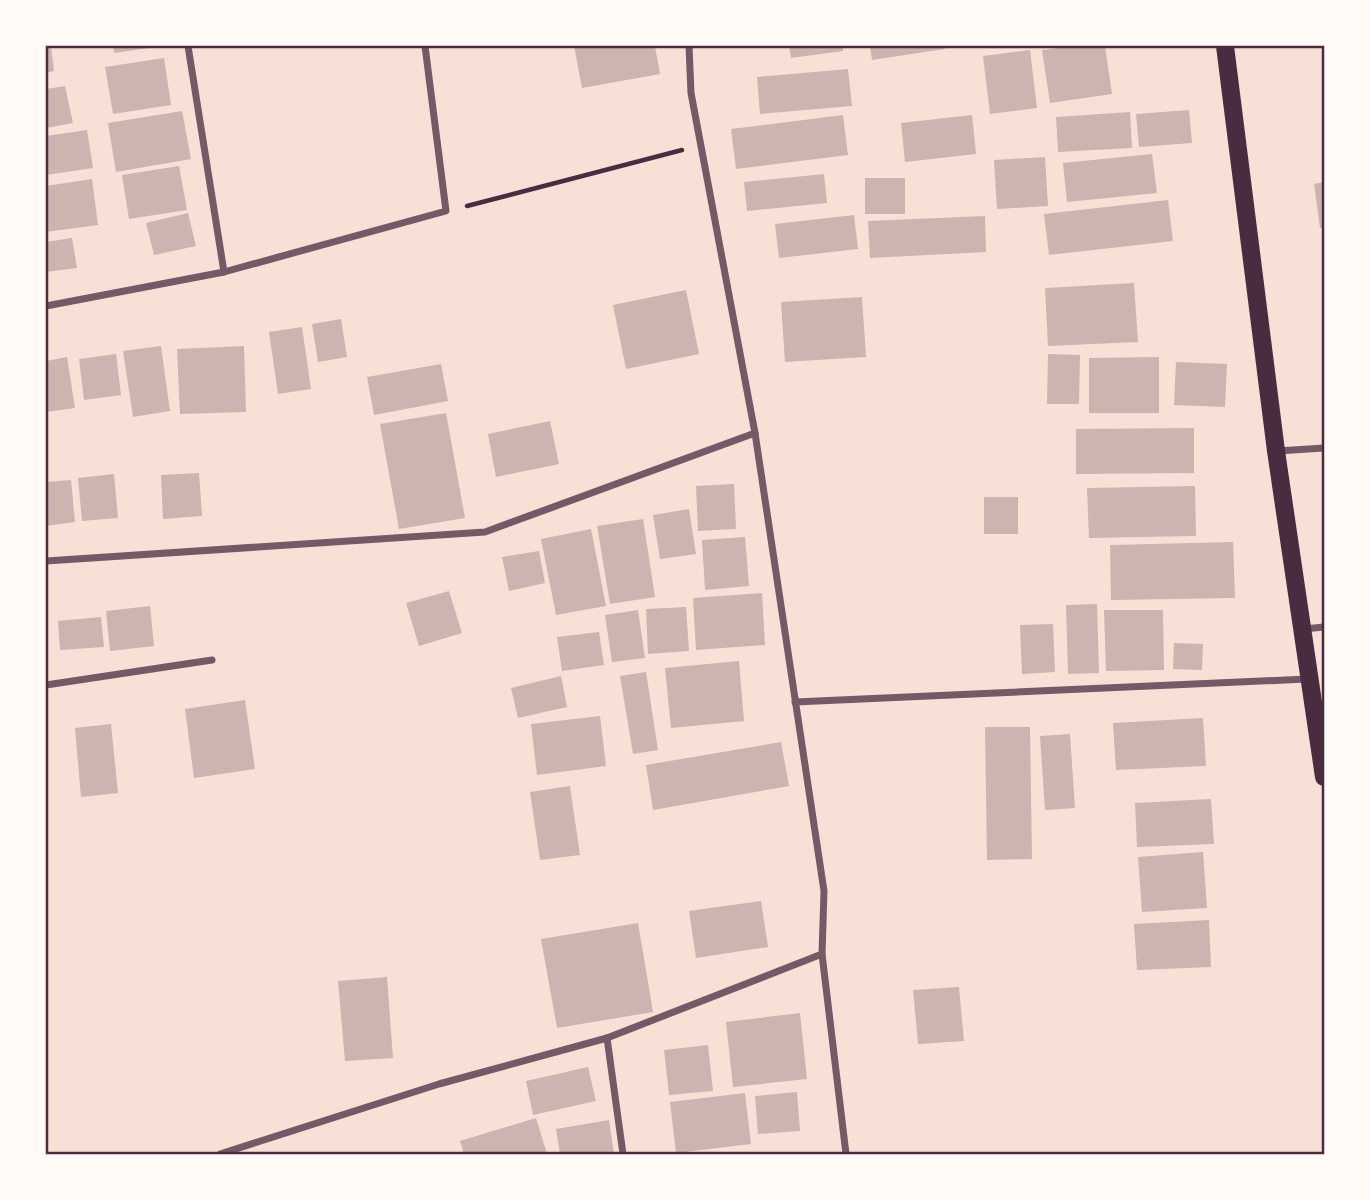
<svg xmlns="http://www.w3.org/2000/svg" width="1370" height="1200" font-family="'Roboto Condensed',sans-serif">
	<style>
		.building { fill: #ccb4b1 }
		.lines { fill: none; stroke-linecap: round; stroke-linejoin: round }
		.path { stroke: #4a2c40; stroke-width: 4.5 }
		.minor { stroke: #755966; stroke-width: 7 }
		.primary { stroke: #4a2c40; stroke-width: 18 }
		.neatline { fill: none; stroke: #4a2c40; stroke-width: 2.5 }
	</style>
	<rect width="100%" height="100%" fill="#f7e1d7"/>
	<!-- building -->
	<g class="building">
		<polygon points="46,46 51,46 54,71 46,73"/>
		<polygon points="113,46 156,46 156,47 114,53"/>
		<polygon points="574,46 655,46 660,74 582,88"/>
		<polygon points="789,46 843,46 843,51 791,58"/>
		<polygon points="870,46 944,46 945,49 872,60"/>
		<polygon points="1074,46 1105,46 1112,94 1050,103 1042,50"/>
		<polygon points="1030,50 1037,108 990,114 983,56"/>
		<polygon points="164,58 171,105 113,114 105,67"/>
		<polygon points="848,69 852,106 760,114 757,77"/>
		<polygon points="65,86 73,123 46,128 46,89"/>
		<polygon points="1189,110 1192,143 1139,147 1136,114"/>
		<polygon points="182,111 191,159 116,172 108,123"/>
		<polygon points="1130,112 1132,148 1058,152 1056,117"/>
		<polygon points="843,115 848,155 736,169 731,129"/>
		<polygon points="972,115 976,154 905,162 901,123"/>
		<polygon points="87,130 93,168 46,175 46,136"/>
		<polygon points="1152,154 1157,193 1067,202 1063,163"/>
		<polygon points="1045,157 1048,206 997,209 994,160"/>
		<polygon points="179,166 187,210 129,219 122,175"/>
		<polygon points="824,174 827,203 747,211 744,182"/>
		<rect x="865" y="178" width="40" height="36"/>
		<polygon points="92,179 98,225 46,232 46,186"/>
		<polygon points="1324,182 1324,227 1320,228 1314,184"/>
		<polygon points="1168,200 1173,241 1049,255 1044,214"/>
		<polygon points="188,213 196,246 154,255 146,223"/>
		<polygon points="854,215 858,249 779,258 775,224"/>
		<polygon points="985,216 986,252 870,258 868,221"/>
		<polygon points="72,238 77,268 46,272 46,242"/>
		<polygon points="1134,283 1138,342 1048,346 1045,288"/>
		<polygon points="686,290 699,354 626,369 613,305"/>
		<polygon points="862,297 866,357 785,362 781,302"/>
		<polygon points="341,319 347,357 318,362 312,324"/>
		<polygon points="302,327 311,389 278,394 269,332"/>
		<polygon points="161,346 170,411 133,417 123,351"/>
		<polygon points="244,346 246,412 180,414 177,349"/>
		<polygon points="116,354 121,395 84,400 79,359"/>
		<polygon points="1048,354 1080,355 1079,404 1047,404"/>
		<polygon points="67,357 75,408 46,412 46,361"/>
		<polygon points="1159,357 1159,413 1089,413 1089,358"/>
		<polygon points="1176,362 1227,364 1225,407 1174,405"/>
		<polygon points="441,364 448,401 374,415 367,377"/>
		<polygon points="446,413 465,518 399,529 380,424"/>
		<polygon points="550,421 559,464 496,477 488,434"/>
		<polygon points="1194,428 1194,473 1076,474 1076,429"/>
		<polygon points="199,473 202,516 163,519 161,475"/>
		<polygon points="114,474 118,518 82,521 78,478"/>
		<polygon points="71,480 75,522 46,526 46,482"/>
		<polygon points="734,484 736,529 698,531 696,486"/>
		<polygon points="1195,486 1196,536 1089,538 1087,488"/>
		<rect x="984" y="497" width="34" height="37"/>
		<polygon points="689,509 696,554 660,559 653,515"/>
		<polygon points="643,519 655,597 610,604 597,526"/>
		<polygon points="591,529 606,606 556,615 541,539"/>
		<polygon points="745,537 749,586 705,590 702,540"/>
		<polygon points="1233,542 1235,598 1111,600 1110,545"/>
		<polygon points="539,551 545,583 509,591 502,557"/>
		<polygon points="449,591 462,633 419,646 406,603"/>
		<polygon points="762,593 765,645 696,650 693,598"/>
		<polygon points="1097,604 1099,673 1068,674 1066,605"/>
		<polygon points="150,606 154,646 110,651 106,611"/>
		<polygon points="686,607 689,651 648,654 646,609"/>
		<polygon points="638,610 645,658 612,662 605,615"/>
		<polygon points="1104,610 1163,610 1164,670 1106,671"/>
		<polygon points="101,617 104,647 60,650 58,621"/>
		<polygon points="1053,624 1055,672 1022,674 1020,625"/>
		<polygon points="599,632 604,665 562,671 557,637"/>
		<polygon points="1174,643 1203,644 1202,670 1173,669"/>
		<polygon points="739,661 744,721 671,728 665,668"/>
		<polygon points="646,672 658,750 633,754 620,676"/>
		<polygon points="561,676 567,707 518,718 511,688"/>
		<polygon points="245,700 255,769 194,778 185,709"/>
		<polygon points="600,716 606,766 537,775 531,724"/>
		<polygon points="1203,718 1206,766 1116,770 1113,723"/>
		<polygon points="111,724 118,793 81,797 75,728"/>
		<polygon points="985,727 1030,727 1032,859 987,860"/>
		<polygon points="1070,734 1075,808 1045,810 1040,736"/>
		<polygon points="781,742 789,786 653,810 646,765"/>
		<polygon points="570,786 580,855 540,860 530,792"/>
		<polygon points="1211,799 1214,844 1137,847 1135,803"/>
		<polygon points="1203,852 1207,908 1142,912 1138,857"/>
		<polygon points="761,901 768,947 696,958 689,911"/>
		<polygon points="1209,920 1211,967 1137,970 1134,924"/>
		<polygon points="638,923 653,1012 557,1028 541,939"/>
		<polygon points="387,977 393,1058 345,1061 338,981"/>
		<polygon points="959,987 964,1041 918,1044 913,990"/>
		<polygon points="800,1013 807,1079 733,1087 726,1022"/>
		<polygon points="708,1045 713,1091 669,1095 664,1050"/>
		<polygon points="588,1067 596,1101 533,1115 526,1081"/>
		<polygon points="797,1092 800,1131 758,1134 755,1096"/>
		<polygon points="745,1093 751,1144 676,1153 670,1102"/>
		<polygon points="536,1118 547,1154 464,1154 460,1141"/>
		<polygon points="609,1120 614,1154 560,1154 556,1129"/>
	</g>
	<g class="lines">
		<!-- path -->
		<polyline class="path" points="467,206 682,150"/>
		<!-- minor -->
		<g class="minor">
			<polyline points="188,46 224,272"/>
			<polyline points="46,306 224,272 446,211 425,46"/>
			<polyline points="1277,451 1324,448"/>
			<polyline points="46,561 485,532 755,433"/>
			<polyline points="1304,629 1324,627"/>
			<polyline points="46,685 212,660"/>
			<polyline points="795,702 1307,679"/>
			<polyline points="822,954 846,1154"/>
			<polyline points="607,1038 623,1154"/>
			<polyline points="220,1154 439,1084 607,1038 822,954 824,891 755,433 691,93 689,46"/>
		</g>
		<!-- primary -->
		<polyline class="primary" points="1225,46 1276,451 1324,777"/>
	</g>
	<!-- border -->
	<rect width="1370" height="1200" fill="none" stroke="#fffaf5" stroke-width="94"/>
	<rect x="47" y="47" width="1276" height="1106" class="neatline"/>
</svg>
